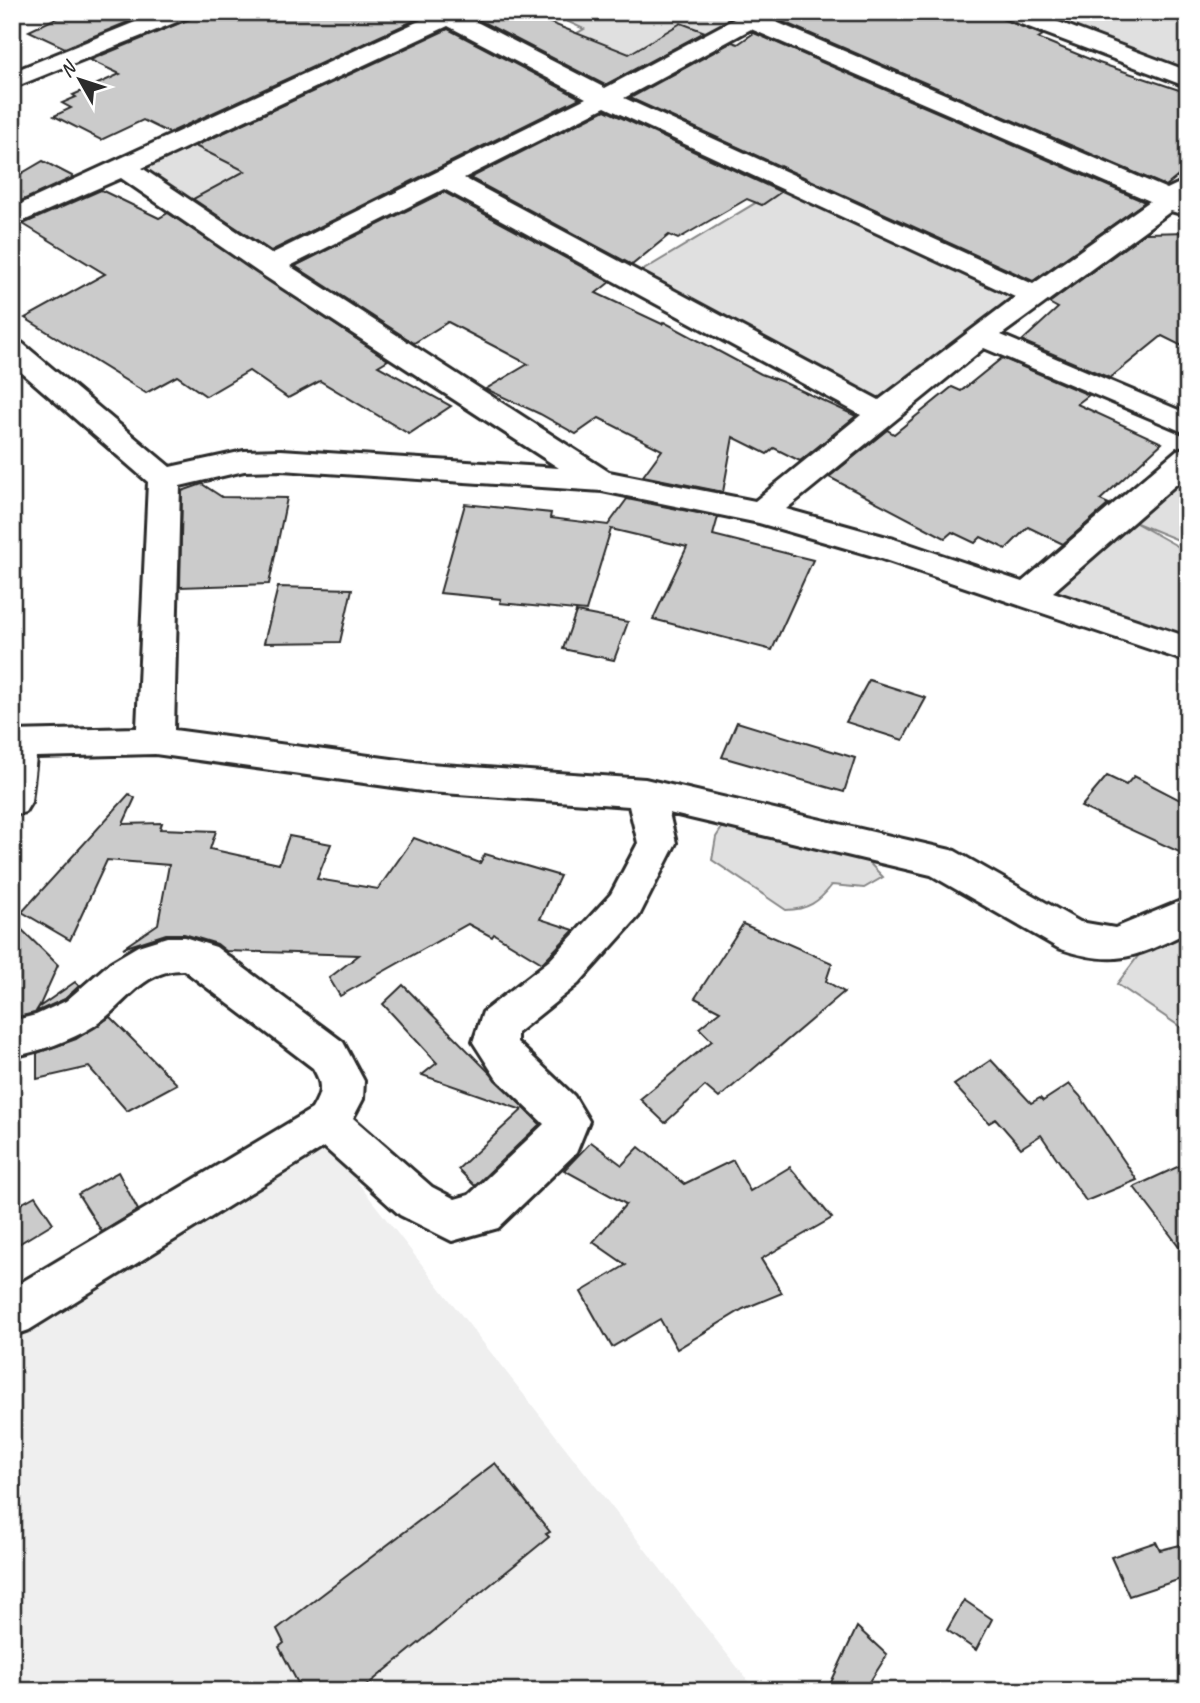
<svg xmlns="http://www.w3.org/2000/svg" width="1200" height="1703" font-family="Caveat,sans-serif">
	<style>
		.built { fill: #efefef }
		.green { fill: #e0e0e0; stroke: #868686; stroke-width: 2 }
		.building { fill: #cbcbcb; stroke: #2b2b2b; stroke-width: 2 }
		.lines { fill: none; stroke-linecap: round; stroke-linejoin: round }
		.street-casing { stroke: #2b2b2b; stroke-width: 6 }
		.street { fill: #fff; fill-rule: evenodd }
	</style>
	<rect width="100%" height="100%" fill="#fff"/>
	<filter id="ink" filterUnits="userSpaceOnUse"><feTurbulence type="fractalNoise" baseFrequency=".0143" numOctaves="2"/><feDisplacementMap in="SourceGraphic" scale="14" xChannelSelector="R" yChannelSelector="G"/><feConvolveMatrix kernelMatrix="1 2 1 2 8 2 1 2 1" color-interpolation-filters="sRGB"/></filter>
	<g filter="url(#ink)">
		<!-- built -->
		<polygon class="built" points="325,1141 756,1691 12,1691 12,1336"/>
		<!-- green -->
		<g class="green">
			<polygon points="547,12 746,12 600,88 539,55 584,29"/>
			<polygon points="1021,12 1188,12 1188,76"/>
			<polygon points="449,21 597,98 269,261 133,169"/>
			<polygon points="782,187 1015,295 875,403 637,274"/>
			<polygon points="1188,464 1188,544 1134,522 1188,552 1188,645 1035,597"/>
			<path d="M729 817 852 845 883 877 864 888 832 885C819 902 807 910 786 910L712 860 716 837Z"/>
			<polygon points="1188,890 1188,1032 1117,984"/>
		</g>
		<!-- building -->
		<g class="building">
			<polygon points="69,12 152,12 65,48 29,31"/>
			<polygon points="194,12 426,12 426,15 169,133 143,120 101,140 54,116 71,108 62,103 76,97 73,95 120,74 90,60 190,19"/>
			<polygon points="472,12 523,12 629,54 681,23 705,32 605,85 471,16"/>
			<polygon points="785,12 984,12 1000,18 1043,35 1038,38 1099,63 1188,93 1188,168 1166,186 776,19"/>
			<polygon points="448,29 580,98 271,251 193,199 245,171 195,146"/>
			<polygon points="754,33 1145,202 1033,281 630,98 732,42 738,44"/>
			<polygon points="605,110 781,192 762,205 747,199 678,239 669,235 632,265 470,178"/>
			<polygon points="43,161 74,177 12,205 12,179"/>
			<polygon points="101,190 159,218 168,213 388,360 378,366 451,406 409,434 320,381 288,398 249,371 206,396 177,376 146,393 25,318 105,274 23,224"/>
			<polygon points="444,192 610,282 596,293 662,324 664,322 761,374 783,382 856,416 800,461 774,448 767,454 733,437 723,492 643,476 662,450 599,418 576,434 540,414 486,389 528,364 448,322 414,343 295,266"/>
			<polygon points="1188,232 1188,349 1162,336 1110,378 1022,341 1058,308 1049,303 1145,233"/>
			<polygon points="1002,358 1089,395 1077,404 1162,443 1100,500 1109,504 1063,544 1028,527 1006,549 981,537 975,543 952,532 945,538 829,477 887,430 894,434 952,387 961,391"/>
			<polygon points="202,484 222,497 287,498 269,584 180,587 182,491"/>
			<polygon points="627,499 718,517 713,535 813,560 772,650 653,619 687,547 611,529 586,611 500,603 501,599 440,593 465,504 551,513 550,518 608,525"/>
			<polygon points="278,587 352,589 340,642 264,643"/>
			<polygon points="576,612 628,622 614,660 563,649"/>
			<polygon points="869,680 926,698 903,740 846,722"/>
			<polygon points="737,722 855,758 844,792 722,757"/>
			<polygon points="1107,776 1126,785 1134,776 1188,804 1188,856 1081,807"/>
			<polygon points="129,794 135,798 123,824 162,823 160,829 216,831 210,849 279,864 289,836 331,844 317,879 378,889 414,838 480,863 485,854 560,876 540,919 574,930 542,963 494,934 492,937 468,924 340,996 329,978 359,955 226,951 217,944 184,934 166,934 123,948 158,924 169,865 107,860 70,940 22,912"/>
			<polygon points="15,923 58,965 39,1007 75,982 79,986 65,999 38,1011 38,1008 35,1013 13,1018"/>
			<polygon points="743,924 832,963 826,981 844,992 719,1098 705,1086 665,1123 640,1099 712,1041 699,1028 720,1011 695,998"/>
			<polygon points="403,985 540,1124 475,1186 458,1169 522,1110 422,1075 437,1063 383,1004"/>
			<polygon points="110,1017 177,1084 127,1111 89,1067 37,1079 37,1053 76,1039"/>
			<polygon points="991,1060 1031,1103 1040,1098 1043,1101 1069,1084 1080,1096 1137,1180 1086,1201 1041,1135 1021,1148 996,1119 989,1123 954,1085"/>
			<polygon points="591,1142 622,1165 639,1147 684,1184 733,1160 750,1191 790,1167 832,1218 761,1259 782,1293 743,1309 677,1349 660,1319 612,1347 581,1292 626,1265 593,1242 626,1204 564,1170"/>
			<polygon points="1188,1162 1188,1258 1134,1187"/>
			<polygon points="118,1172 138,1210 102,1232 78,1194"/>
			<polygon points="35,1196 53,1223 12,1248 12,1209"/>
			<polygon points="495,1463 550,1532 546,1534 549,1537 360,1691 302,1691 279,1647 284,1643 277,1629"/>
			<polygon points="1156,1542 1160,1550 1188,1543 1187,1577 1129,1596 1111,1557"/>
			<polygon points="964,1600 992,1619 976,1650 947,1630"/>
			<polygon points="857,1627 887,1655 864,1691 827,1691"/>
		</g>
		<g class="lines">
			<defs>
				<g id="street">
					<polygon points="160,12 192,12 189,17 12,88 12,72"/>
					<path d="M428 12H470L467 17 605 88 747 12H776L769 19 1167 189 1188 179V216L1171 211 1001 335 1188 414V434L984 348 786 509 894 539 1022 582 1177 450 1188 447V474L1053 592 1188 637V662L870 555 759 523 602 491 281 470 244 471 180 486 174 730 429 764 645 779 955 851 1080 922 1115 928 1188 898V932C1135 957 1116 968 1058 948L931 875 669 813 676 843 639 916 578 984 517 1033V1042L574 1096 589 1121 576 1153 498 1228 452 1241 400 1215 324 1147 29 1330 12 1336V1288L312 1109C322 1092 323 1085 313 1068L184 970C142 969 126 1005 94 1026 70 1041 40 1051 12 1057V1021L36 1015 66 1001 111 962 138 946 167 937H184L216 947 343 1042 364 1081 363 1099 353 1118 432 1187 455 1199 469 1195 544 1124 496 1078 473 1042 483 1012 550 960 611 894 638 843 629 806 429 792 155 754 36 757 31 802 25 812 12 816V731L137 728 148 482 12 364V340L22 343 170 467 244 451 281 450 559 468 258 272 121 178 12 226V208L430 16ZM448 26 586 98 271 254 142 168ZM751 29 1150 201 1033 284 624 98ZM605 107 1015 297 879 400 464 178ZM444 189 861 415 755 501 609 472 290 266Z"/>
					<polygon points="999,12 1032,12 1188,71 1188,87 1002,17"/>
				</g>
			</defs>
			<!-- street casing -->
			<use href="#street" class="street-casing"/>
			<!-- street -->
			<use href="#street" class="street"/>
		</g>
	</g>
	<!-- margin -->
	<rect width="1200" height="1703" fill="none" stroke="#fff" stroke-width="42"/>
	<rect x="21" y="21" width="1158" height="1661" fill="none" stroke="#2b2b2b" stroke-width="2.5" filter="url(#ink)"/>
	<!-- north arrow -->
	<g transform="translate(80 80) rotate(309)" stroke="#ffffff" stroke-width="5" paint-order="stroke">
	<path d="M0-5L12 26L0 18L-12 26Z" fill="#2b2b2b"/>
	<text y="-10" font-size="19" font-weight="bold" text-anchor="middle" fill="#2b2b2b">N</text>
	</g>
</svg>
